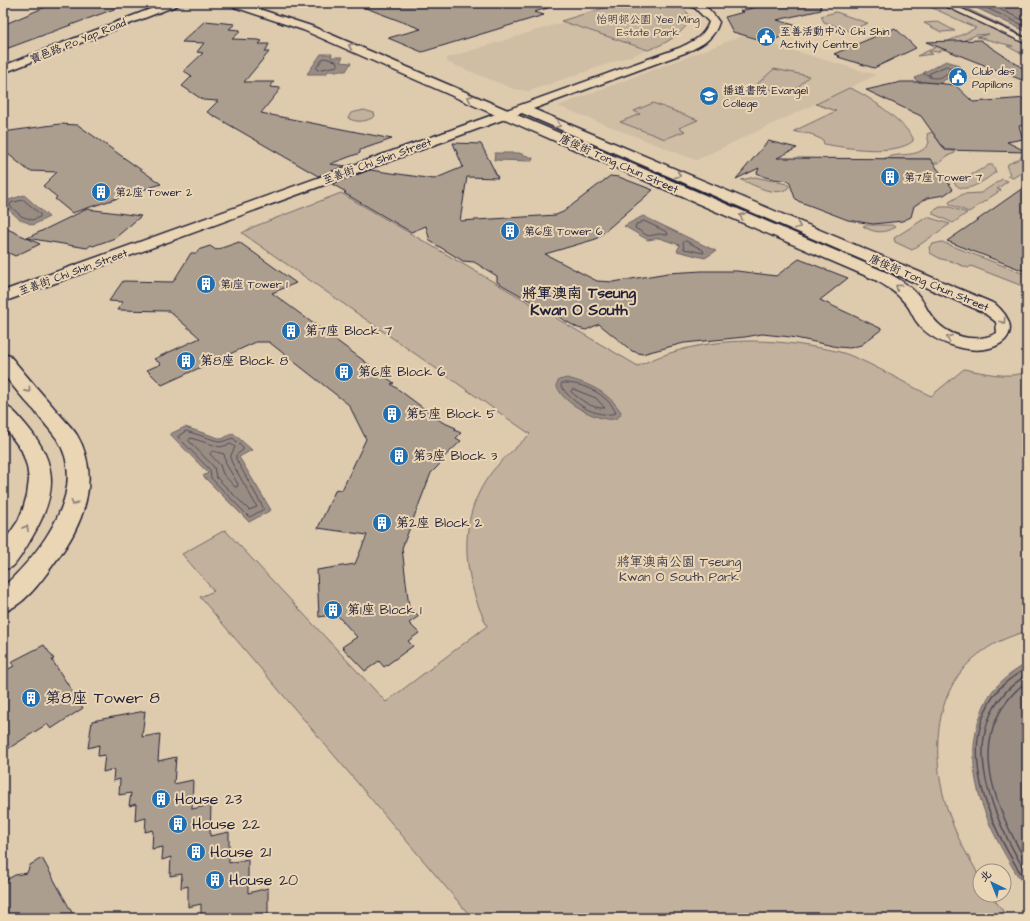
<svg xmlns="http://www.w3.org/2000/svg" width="1030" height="921" font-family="'Architects Daughter','LXGW WenKai TC',sans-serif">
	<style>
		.built { fill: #cfbda4 }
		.green { fill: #c2b19c; stroke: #726a6c }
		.water { fill: #998c83; stroke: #696266 }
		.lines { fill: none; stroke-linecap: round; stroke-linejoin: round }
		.shore-far1 { stroke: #524c58; stroke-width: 1 }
		.shore { stroke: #524c58; stroke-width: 1.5 }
		.building { fill: #ac9e8f; stroke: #22223b }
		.pedestrian-casing { stroke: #22223b; stroke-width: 3 }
		.minor-casing { stroke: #22223b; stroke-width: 3 }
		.tertiary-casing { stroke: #22223b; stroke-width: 3 }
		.secondary-casing { stroke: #22223b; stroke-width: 3 }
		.pedestrian { fill: #ead5b4; fill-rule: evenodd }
		.minor { fill: #ead5b4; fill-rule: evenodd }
		.tertiary { fill: #ead5b4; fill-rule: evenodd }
		.secondary { fill: #ead5b4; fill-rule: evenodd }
		.oneway { stroke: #867c78 }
		.labels { text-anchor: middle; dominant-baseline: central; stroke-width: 4; stroke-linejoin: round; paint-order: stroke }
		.far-park-label { font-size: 11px; fill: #423f4e; stroke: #ead5b4 }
		.far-poi-label { font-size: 11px; fill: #22223b; stroke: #ead5b4; text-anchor: start }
		.far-street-label { font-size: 11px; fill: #22223b; stroke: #ead5b4 }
		.poi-label { font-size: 13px; fill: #22223b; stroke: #ead5b4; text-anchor: start }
		.park-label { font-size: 13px; fill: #423f4e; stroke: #ead5b4 }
		.quarter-label { font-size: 15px; font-weight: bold; fill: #22223b; stroke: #ead5b4 }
		.near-poi-label { font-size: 16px; fill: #22223b; stroke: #ead5b4; text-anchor: start }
	</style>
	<rect width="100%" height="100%" fill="#decaad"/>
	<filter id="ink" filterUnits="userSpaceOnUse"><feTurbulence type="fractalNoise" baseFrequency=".025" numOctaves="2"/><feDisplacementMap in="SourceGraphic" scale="8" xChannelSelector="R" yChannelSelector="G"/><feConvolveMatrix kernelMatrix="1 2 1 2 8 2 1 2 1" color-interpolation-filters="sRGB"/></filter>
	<g filter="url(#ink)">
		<!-- built -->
		<g class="built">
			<polygon points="564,22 648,50 529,91 514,89 447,62 447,58"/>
			<polygon points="742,36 876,75 696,160 558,106"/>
		</g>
		<!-- green -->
		<g class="green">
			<path d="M620 3H675L688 13 691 19C682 34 666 44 648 50L561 21Z"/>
			<polygon points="922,3 955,3 1027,37 1027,57 1019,53 1026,52 1018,52 1007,46 1013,46 977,37 989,34 988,34 976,35 937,52 932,51 929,52 933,54 917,56 976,28"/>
			<polygon points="836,12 867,23 868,23 849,31 824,22 821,16"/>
			<polygon points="938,22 955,31 941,32 924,23"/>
			<polygon points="774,69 809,76 791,94 755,86"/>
			<path d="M849 88C866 93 905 123 913 138V141C896 156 845 148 824 144L823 140 814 136V135C806 132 800 134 794 131L836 111 816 104Z"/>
			<polygon points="653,103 698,120 679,128 685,131 665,139 620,122 640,114 634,111"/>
			<path d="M364 110 374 113 375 116C367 122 356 123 348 118L351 113Z"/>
			<path d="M932 132 945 150 954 151 955 153 947 156 939 163H933L930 159H883C897 151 919 160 929 143L927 134Z"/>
			<polygon points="1027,152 1027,171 1024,171 1013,178 1007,176 1010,174 1007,168 1008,164 1019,159 1023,154"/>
			<path d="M988 165H993L996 172C986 179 965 197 954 183L955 179 957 178C968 175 967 178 978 171 982 168 985 170 988 165Z"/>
			<path d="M755 177 787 184 789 186 788 188C775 198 755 185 741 180Z"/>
			<polygon points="1002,179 1008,181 997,189 1001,190 969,212 951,205 949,202 963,194 981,193"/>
			<path d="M341 193 638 366C690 340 750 336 808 346 821 348 836 350 849 355 877 366 904 383 931 396L964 369C985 373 1006 379 1027 372V631C1011 636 997 641 983 651 933 685 930 755 947 808 951 820 956 834 962 845 967 856 975 866 979 877 981 882 980 890 980 895H991L1008 918H472L200 597 214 591 182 554 225 530 386 702 487 626C463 576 456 520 491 473 503 458 517 447 530 434L242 233 253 227Z"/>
			<polygon points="940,207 950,207 967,213 953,223 933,214 933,211"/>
			<polygon points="927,217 950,224 912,250 895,242 894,238"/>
			<path d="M867 225H892L895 227C883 234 874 233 863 226Z"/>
			<polygon points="942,242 1027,275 1027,286 1025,287 971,266 968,268 951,261 941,259 930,253 929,247 933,244"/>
		</g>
		<!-- water -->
		<g class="water">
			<polygon points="966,3 1027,3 1027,32"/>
			<polygon points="321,54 332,54 331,57 343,57 340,62 351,63 346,71 328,71 326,74 307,74"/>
			<polygon points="946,61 956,64 960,67 957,69 957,72 951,74 952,77 944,80 942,83 917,82 915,78 922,74 932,76 923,73"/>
			<polygon points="495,153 519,153 533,158 532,161 494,160"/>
			<polygon points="24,195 49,217 33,225 19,219 3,204 3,202"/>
			<polygon points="643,216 716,251 705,258 677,251 680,245 659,238 648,240 624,226"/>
			<path d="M567 378C590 384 608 392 621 412 617 431 575 408 567 400 562 396 559 391 556 385L559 380Z"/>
			<polygon points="185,427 222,439 233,433 252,450 239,457 271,510 249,522 203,476 208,473 170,434"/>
			<path d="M1027 663V890C994 840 959 778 980 717 983 707 988 695 996 687 1005 677 1016 670 1027 663Z"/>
		</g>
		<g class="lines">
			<!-- shore-far1 -->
			<g class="shore-far1">
				<polyline points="976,3 1027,27"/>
				<polyline points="987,3 1027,22"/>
				<polygon points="324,58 336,61 338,66 317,70 317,67"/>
				<path d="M947 66 952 69C945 76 939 80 929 77V74Z"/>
				<polygon points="24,200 40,214 40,217 32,220 21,216 10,206 11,203"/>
				<polygon points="644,221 667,232 668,235 659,234 648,236 635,228 636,225"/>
				<polygon points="686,241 703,250 704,253 684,249 683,243"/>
				<path d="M562 383C582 382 608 394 616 413 596 419 572 403 561 386Z"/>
				<path d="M573 389 596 398 605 408C592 409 581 400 571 392Z"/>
				<polygon points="186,431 221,442 233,438 243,448 243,450 236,455 236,459 264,509 250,517 248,516 211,478 210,470 178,437"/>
				<polygon points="191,438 220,447 231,444 235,447 231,455 231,461 257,507 249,510 216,477 214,467 189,441"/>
				<polygon points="213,451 224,454 226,464 238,484 237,487 235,487 223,474 220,465 210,454"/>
			</g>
			<!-- shore -->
			<g class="shore">
				<path d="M1027 668C1017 674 1005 681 998 690 952 748 992 831 1027 883"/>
				<path d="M1027 674C1020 680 1010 686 1004 694 958 746 997 825 1027 874"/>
				<path d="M1027 681C962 732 993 804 1027 863"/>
			</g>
		</g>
		<!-- building -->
		<g class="building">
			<polygon points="55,3 124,3 125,5 3,50 3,25"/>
			<polygon points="358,3 547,3 548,8 534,12 544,15 422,52 388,38 421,29 358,5"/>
			<polygon points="773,3 820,3 821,10 777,20 804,28 768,42 733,32 725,17 744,12 740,11"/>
			<polygon points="205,21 235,24 229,29 240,30 239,31 241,31 232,39 258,40 262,41 259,44 269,44 265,52 269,52 244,82 274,82 270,87 281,88 261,113 392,139 360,150 360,153 330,164 346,166 318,176 207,112 218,101 203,100 182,86 192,76 184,71 203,53 197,52 204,43 182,42"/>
			<polygon points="895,28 916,48 874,68 838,57 840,56 834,54"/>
			<polygon points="980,40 1027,71 1027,82 926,42"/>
			<polygon points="901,82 925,82 955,85 973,102 1027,98 1027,125 1019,126 1023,139 1007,142 1027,152 945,150 921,116 866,90"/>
			<polygon points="60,124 78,125 161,184 72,213 55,199 57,197 43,186 57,172 29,171 3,150 3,132"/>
			<polygon points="768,141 797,148 777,158 930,159 953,189 944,195 927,198 914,206 911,217 902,221 873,224 848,220 798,201 795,198 789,181 773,179 765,177 757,173 759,168 736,179"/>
			<polygon points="453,143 481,144 498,178 467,177 460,221 556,215 563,212 610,176 619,177 653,190 596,239 545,254 591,278 597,281 613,282 668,273 702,271 737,271 776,276 799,259 848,278 820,300 882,329 861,345 850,348 838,347 791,337 762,334 745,337 684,343 642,354 632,351 599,324 586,330 578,328 497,282 497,276 474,262 463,261 430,241 426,226 411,232 344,193 346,192 332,184 370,170 434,179 463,167"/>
			<polygon points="1027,185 1027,272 947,241 966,228"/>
			<polygon points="87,209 141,216 115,238 93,246 91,245 87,248 27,238 40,244 15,256 3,250 3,227 27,238"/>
			<polygon points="239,242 296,283 272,293 394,383 391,384 442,422 456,428 454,430 461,433 456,438 461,441 440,461 442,462 431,473 402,548 409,607 419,616 409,623 419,633 408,641 413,646 384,667 379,661 365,671 342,647 357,637 336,614 319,617 317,570 355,564 367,535 318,528 336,489 342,490 366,439 349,405 269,342 256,342 162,385 147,370 161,364 154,359 200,338 169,311 117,310 123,302 109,301 123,281 173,282 191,253 197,253 198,250 210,246 216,250"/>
			<polygon points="44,645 54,659 52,660 83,708 51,729 47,724 3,752 3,672 14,666 11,662"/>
			<polygon points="145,711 142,737 160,734 158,761 176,757 174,784 193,780 192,809 211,805 210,836 229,832 229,863 248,859 248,893 268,888 268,918 201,918 201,904 188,907 188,886 181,888 182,874 170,876 171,857 162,860 163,847 152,849 153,830 145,832 146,818 135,821 136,804 129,806 131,793 119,795 120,779 113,781 114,769 103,772 105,755 98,756 99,745 88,748 92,721"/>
			<polygon points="42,858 75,918 3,918 3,882 15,875 27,873 30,865"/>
		</g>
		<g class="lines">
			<defs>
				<polygon id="pedestrian" points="939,3 949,3 1027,39 1027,44"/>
				<g id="minor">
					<path d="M687 3C705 3 709 8 719 22 714 39 702 45 687 52L533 109 995 304C1030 334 997 356 962 348 944 344 927 337 916 321 912 315 910 308 905 303 896 292 884 284 871 278L678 195 505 119 3 302V291L679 48C692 42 704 37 709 22L696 9ZM522 113 983 312 996 322 997 333C976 344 947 337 933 318 927 311 924 302 918 295 909 285 899 279 888 273L517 115Z"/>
					<path d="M3 354 10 356C25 374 40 392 55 409 62 418 71 426 77 435 102 478 83 526 55 562 42 580 25 605 3 612V587C40 553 90 490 57 439 50 429 41 420 34 410 28 404 5 378 3 372 1 368 3 359 3 354Z"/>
					<path d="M3 405C13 408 19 417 26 425 60 465 57 495 31 539 27 546 18 562 12 567 10 568 5 569 3 569V543L18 521 23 509 27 495 29 480 27 466 22 451 3 425Z"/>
				</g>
				<polygon id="tertiary" points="226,3 241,3 311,26 510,111 511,114 510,117 500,117 303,30 228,5"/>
				<polygon id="secondary" points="166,3 180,3 178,5 3,73 3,66"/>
			</defs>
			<!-- pedestrian casing -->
			<use href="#pedestrian" class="pedestrian-casing"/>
			<!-- minor casing -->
			<use href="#minor" class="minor-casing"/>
			<!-- tertiary casing -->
			<use href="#tertiary" class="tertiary-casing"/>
			<!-- secondary casing -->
			<use href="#secondary" class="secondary-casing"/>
			<!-- pedestrian -->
			<use href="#pedestrian" class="pedestrian"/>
			<!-- minor -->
			<use href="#minor" class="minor"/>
			<!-- tertiary -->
			<use href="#tertiary" class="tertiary"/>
			<!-- secondary -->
			<use href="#secondary" class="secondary"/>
		</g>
		<!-- one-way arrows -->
		<defs><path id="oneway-chevron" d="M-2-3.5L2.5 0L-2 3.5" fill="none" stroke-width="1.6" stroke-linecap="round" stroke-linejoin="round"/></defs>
		<g class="oneway">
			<use href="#oneway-chevron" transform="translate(351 46) rotate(-157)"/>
			<use href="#oneway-chevron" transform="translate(470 98) rotate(-156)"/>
			<use href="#oneway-chevron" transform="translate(558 125) rotate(23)"/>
			<use href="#oneway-chevron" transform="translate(678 175) rotate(23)"/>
			<use href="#oneway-chevron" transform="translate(742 216) rotate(-157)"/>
			<use href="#oneway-chevron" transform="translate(798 226) rotate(23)"/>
			<use href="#oneway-chevron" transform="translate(898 287) rotate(-143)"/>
			<use href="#oneway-chevron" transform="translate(1003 321) rotate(56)"/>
			<use href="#oneway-chevron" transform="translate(949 338) rotate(-159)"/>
			<use href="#oneway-chevron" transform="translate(28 390) rotate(50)"/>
			<use href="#oneway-chevron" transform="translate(74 503) rotate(108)"/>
			<use href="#oneway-chevron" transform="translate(26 528) rotate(-61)"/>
		</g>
	</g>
	<!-- icons -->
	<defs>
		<symbol id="civic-disc" viewBox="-11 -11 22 22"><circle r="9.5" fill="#1f6fb2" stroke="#ead5b4"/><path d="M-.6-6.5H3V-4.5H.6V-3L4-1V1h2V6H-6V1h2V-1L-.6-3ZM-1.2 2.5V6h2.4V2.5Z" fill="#fff"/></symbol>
		<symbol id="school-disc" viewBox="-11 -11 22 22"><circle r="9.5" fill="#1f6fb2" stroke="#ead5b4"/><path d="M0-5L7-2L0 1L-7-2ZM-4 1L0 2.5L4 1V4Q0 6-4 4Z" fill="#fff"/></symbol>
		<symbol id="building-disc" viewBox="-11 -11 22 22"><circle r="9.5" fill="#1f6fb2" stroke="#ead5b4"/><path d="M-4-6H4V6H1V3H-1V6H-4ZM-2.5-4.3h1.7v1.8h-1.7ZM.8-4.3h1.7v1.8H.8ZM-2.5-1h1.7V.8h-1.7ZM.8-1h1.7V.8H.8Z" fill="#fff"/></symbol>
	</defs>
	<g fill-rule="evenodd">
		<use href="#civic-disc" x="755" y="26" width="22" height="22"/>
		<use href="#civic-disc" x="947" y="66" width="22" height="22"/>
		<use href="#school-disc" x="698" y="85" width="22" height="22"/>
		<use href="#building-disc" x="879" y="166" width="22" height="22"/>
		<use href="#building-disc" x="90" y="181" width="22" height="22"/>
		<use href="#building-disc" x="499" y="220" width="22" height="22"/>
		<use href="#building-disc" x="195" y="273" width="22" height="22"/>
		<use href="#building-disc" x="280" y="320" width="22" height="22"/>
		<use href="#building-disc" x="175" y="350" width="22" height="22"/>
		<use href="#building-disc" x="333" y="361" width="22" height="22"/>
		<use href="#building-disc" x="381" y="403" width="22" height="22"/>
		<use href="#building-disc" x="388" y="445" width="22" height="22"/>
		<use href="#building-disc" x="371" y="512" width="22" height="22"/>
		<use href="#building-disc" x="322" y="599" width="22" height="22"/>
		<use href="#building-disc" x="20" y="687" width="22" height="22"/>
		<use href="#building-disc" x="150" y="788" width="22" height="22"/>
		<use href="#building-disc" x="167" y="813" width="22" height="22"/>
		<use href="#building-disc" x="185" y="841" width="22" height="22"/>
		<use href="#building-disc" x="204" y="869" width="22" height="22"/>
	</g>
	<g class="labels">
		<!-- far-park labels -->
		<g class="far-park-label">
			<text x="648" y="19">怡明邨公園 Yee Ming<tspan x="648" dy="13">Estate Park</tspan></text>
		</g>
		<!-- far-poi labels -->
		<g class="far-poi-label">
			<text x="780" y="31">至善活動中心 Chi Shin<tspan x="780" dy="13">Activity Centre</tspan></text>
			<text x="972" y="71">Club des<tspan x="972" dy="13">Papillons</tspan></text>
			<text x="723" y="90">播道書院 Evangel<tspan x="723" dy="13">College</tspan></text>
			<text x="904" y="177">第7座 Tower 7</text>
			<text x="115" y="192">第2座 Tower 2</text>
			<text x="524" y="231">第6座 Tower 6</text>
			<text x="220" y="284">第1座 Tower 1</text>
		</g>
		<!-- far-street labels -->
		<g class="far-street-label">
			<text transform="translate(78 41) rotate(-22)">寶邑路 Po Yap Road</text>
			<text transform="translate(377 161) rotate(-20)">至善街 Chi Shin Street</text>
			<text transform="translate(619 164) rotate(24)">唐俊街 Tong Chun Street</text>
			<text transform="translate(73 272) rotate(-20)">至善街 Chi Shin Street</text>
			<text transform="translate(929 283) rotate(23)">唐俊街 Tong Chun Street</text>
		</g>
		<!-- poi labels -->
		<g class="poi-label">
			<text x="305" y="331">第7座 Block 7</text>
			<text x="200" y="361">第8座 Block 8</text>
			<text x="358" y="372">第6座 Block 6</text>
			<text x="406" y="414">第5座 Block 5</text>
			<text x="413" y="456">第3座 Block 3</text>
			<text x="396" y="523">第2座 Block 2</text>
			<text x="347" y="610">第1座 Block 1</text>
		</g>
		<!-- park labels -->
		<g class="park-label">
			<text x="679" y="562">將軍澳南公園 Tseung<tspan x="679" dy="15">Kwan O South Park</tspan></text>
		</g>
		<!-- quarter labels -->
		<g class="quarter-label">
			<text x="579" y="293">將軍澳南 Tseung<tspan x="579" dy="17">Kwan O South</tspan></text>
		</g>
		<!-- near-poi labels -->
		<g class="near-poi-label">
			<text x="45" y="698">第8座 Tower 8</text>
			<text x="175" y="799">House 23</text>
			<text x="192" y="824">House 22</text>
			<text x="210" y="852">House 21</text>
			<text x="229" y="880">House 20</text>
		</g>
	</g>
	<!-- margin -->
	<rect width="1030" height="921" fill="none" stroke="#ead5b4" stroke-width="16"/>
	<rect x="8" y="8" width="1014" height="905" fill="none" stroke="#22223b" stroke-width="1.5" filter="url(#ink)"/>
	<!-- north arrow -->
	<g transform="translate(992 883) rotate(317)"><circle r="19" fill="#ead5b4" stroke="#9a8d84"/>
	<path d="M0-3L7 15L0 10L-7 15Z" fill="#1f6fb2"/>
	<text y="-6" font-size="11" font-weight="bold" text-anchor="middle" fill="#22223b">北</text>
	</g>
</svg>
